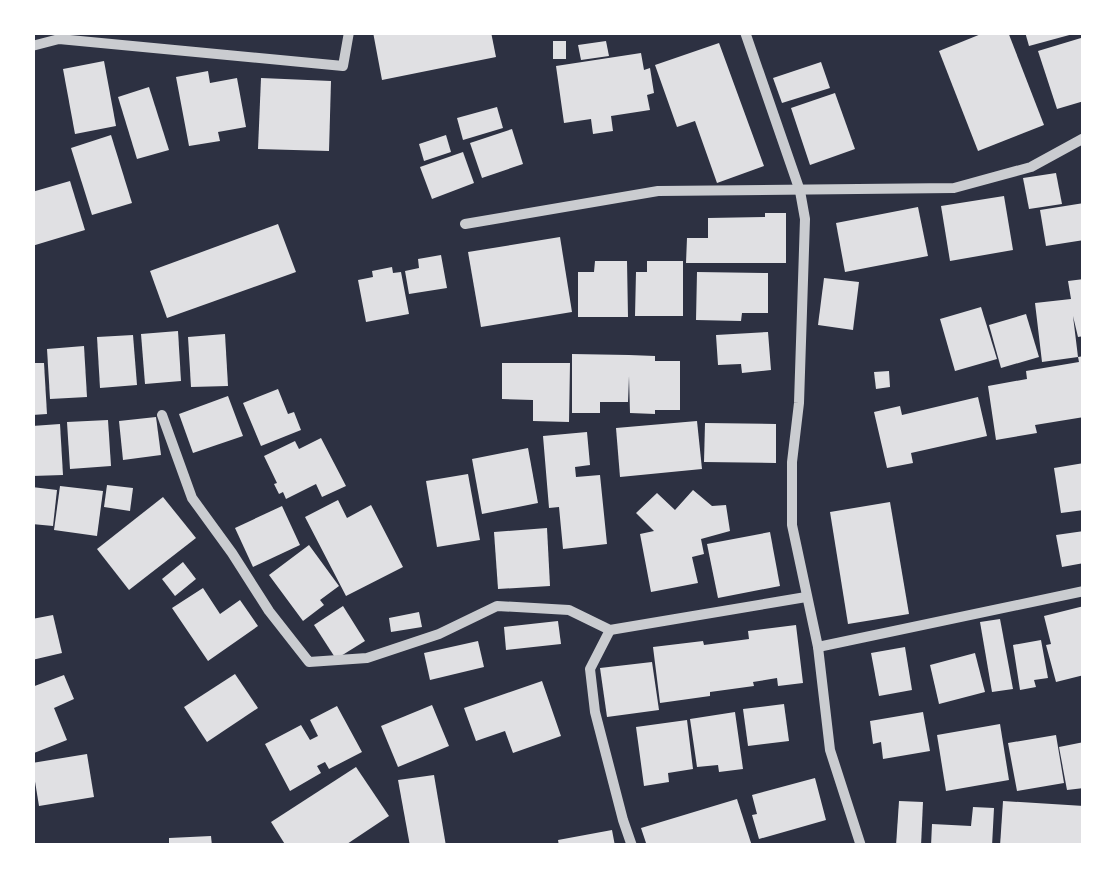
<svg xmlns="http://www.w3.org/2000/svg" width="1116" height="878" font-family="'PT Sans Narrow',sans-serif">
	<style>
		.building { fill: #e0e0e3 }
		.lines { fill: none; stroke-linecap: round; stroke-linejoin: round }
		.minor { stroke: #caccd0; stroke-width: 10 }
	</style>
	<rect width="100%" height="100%" fill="#2d3142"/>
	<!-- building -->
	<g class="building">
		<polygon points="373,32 491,32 496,57 382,80"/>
		<polygon points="986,32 1008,32 1044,125 978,151 939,51"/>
		<polygon points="1025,32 1073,32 1073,34 1029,46"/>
		<polygon points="1081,38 1084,44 1084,101 1057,109 1038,51"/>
		<rect x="553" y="41" width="13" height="18"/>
		<polygon points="606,41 609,56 581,60 578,45"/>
		<polygon points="719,43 764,166 717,183 695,121 677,127 655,65"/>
		<polygon points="641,53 644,70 650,68 654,93 647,95 650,110 611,116 613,131 593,134 591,119 564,123 556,66"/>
		<polygon points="104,61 116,126 75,134 63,69"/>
		<polygon points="821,62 830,88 782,103 773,78"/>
		<polygon points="208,71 210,83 237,78 246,127 218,132 220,141 189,146 176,77"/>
		<polygon points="261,78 331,81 329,151 258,149"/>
		<polygon points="149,87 169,150 137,159 118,97"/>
		<polygon points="835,93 855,149 810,165 791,108"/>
		<polygon points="497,107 503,128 463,140 457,118"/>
		<polygon points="512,129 523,164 482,178 470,143"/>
		<polygon points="111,135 132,203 92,215 71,148"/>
		<polygon points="446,135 451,152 424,161 419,144"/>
		<polygon points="463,152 474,183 432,199 420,167"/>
		<polygon points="1056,173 1062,204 1029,209 1023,178"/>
		<polygon points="70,181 85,230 32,246 32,192"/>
		<polygon points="1004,196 1013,250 950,261 941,206"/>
		<polygon points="1084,203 1084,240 1046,246 1040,210"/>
		<polygon points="918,207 928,256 845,272 836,223"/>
		<polygon points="765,213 786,213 786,263 686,263 687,238 708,238 708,218 765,217"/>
		<polygon points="278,224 296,272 167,318 150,271"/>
		<polygon points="560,237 572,312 481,327 468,252"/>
		<polygon points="441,255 447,288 409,294 405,271 419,268 418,259"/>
		<polygon points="595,261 627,261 628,317 578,317 578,272 594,272"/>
		<polygon points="647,261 683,261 683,316 635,316 636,272 647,272"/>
		<polygon points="392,267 393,273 401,272 409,314 366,322 358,280 373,277 372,271"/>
		<polygon points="697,272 768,273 768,313 742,313 741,321 696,320"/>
		<polygon points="824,278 859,282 853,330 818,325"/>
		<polygon points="1084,279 1084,336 1078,337 1073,316 1078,357 1042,362 1035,303 1071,299 1068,281"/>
		<polygon points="981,307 997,359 955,371 940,319"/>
		<polygon points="1026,314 1039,357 1001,368 989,325"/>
		<polygon points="178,331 181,381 145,384 141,334"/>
		<polygon points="768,332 771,370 742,373 741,364 718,365 716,335"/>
		<polygon points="225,334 228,386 191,387 188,337"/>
		<polygon points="133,335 137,385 100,388 97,337"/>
		<polygon points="84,346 87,397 50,399 47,349"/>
		<polygon points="572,354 629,355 655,356 655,361 680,361 680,410 655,410 655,414 630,413 629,376 628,402 600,402 600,413 572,413"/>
		<polygon points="1084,356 1084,417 1035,425 1037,433 996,440 988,386 1027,379 1026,371 1079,362 1078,357"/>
		<polygon points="32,363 44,363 47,414 32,415"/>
		<polygon points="502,363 570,363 569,422 533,421 533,400 502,399"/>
		<polygon points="889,371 890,387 876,389 874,372"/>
		<polygon points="278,389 288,414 294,412 301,430 261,446 243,403"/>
		<polygon points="228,396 243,436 193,453 179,414"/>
		<polygon points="978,397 987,436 911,453 913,463 887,468 874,412 900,406 902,415"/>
		<polygon points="156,417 161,455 123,460 119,421"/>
		<polygon points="108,420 111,466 70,469 67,422"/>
		<polygon points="697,421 702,469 620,477 616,428"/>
		<polygon points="705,423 776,424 776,463 704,462"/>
		<polygon points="60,424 63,475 32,476 32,426"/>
		<polygon points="587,432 590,465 575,467 576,477 600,475 607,544 563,549 559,507 549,508 543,436"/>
		<polygon points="321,438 346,486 322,497 316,484 286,499 283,492 279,494 274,484 277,483 264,456 295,441 299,449"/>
		<polygon points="528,448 538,503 482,514 472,459"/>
		<polygon points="1084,463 1084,510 1061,513 1054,468"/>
		<polygon points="468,474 480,540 437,547 426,481"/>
		<polygon points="107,485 133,488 130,511 104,507"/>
		<polygon points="60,486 103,491 97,536 54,530"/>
		<polygon points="32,487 57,490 53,526 32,524"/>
		<polygon points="693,490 712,506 726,505 730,531 701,539 704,554 692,557 698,583 651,592 640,534 654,531 636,513 657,493 675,510"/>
		<polygon points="163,497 196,538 129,590 97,549"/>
		<polygon points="338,500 347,518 371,505 403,567 346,596 305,517"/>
		<polygon points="890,502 909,614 848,624 830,512"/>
		<polygon points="282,506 300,545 253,567 235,528"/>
		<polygon points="547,528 550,586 498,589 494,532"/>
		<polygon points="1084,531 1084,563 1062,567 1056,535"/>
		<polygon points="770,532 780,586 718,598 707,544"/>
		<polygon points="309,545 339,586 320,600 324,605 303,621 269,575"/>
		<polygon points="183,562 196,579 175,596 162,579"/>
		<polygon points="203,588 220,614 240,600 258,626 208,661 172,608"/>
		<polygon points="343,606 365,641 336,659 314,625"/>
		<polygon points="1084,606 1084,675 1056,682 1046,645 1051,644 1044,616"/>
		<polygon points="419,612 422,627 391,632 389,618"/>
		<polygon points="53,615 62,653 32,660 32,619"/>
		<polygon points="1000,619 1013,689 992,692 980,622"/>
		<polygon points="558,621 561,644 506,650 504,627"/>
		<polygon points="796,625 803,683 778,686 777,678 753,682 754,686 710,692 710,696 660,703 653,647 703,641 704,645 749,639 748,631"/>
		<polygon points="1041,640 1048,678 1034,680 1036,687 1020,690 1013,645"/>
		<polygon points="478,641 484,667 430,680 424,653"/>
		<polygon points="905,647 912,690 879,696 871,653"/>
		<polygon points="975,653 985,692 939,704 930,665"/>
		<polygon points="652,662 659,710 607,717 600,668"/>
		<polygon points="235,674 258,708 207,742 184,707"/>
		<polygon points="64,675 74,699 54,708 67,740 34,753 32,687"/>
		<polygon points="542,681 561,736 513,753 505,731 476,741 464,708"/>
		<polygon points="784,704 789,741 748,746 743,709"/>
		<polygon points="432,705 449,746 398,767 381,726"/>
		<polygon points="337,706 362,752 329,769 325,762 317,766 321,773 290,791 265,744 301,725 310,740 318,736 310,720"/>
		<polygon points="735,712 743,769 719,772 718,765 697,767 690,719"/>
		<polygon points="923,712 930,751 883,759 881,742 873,744 870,721"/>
		<polygon points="687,720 693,769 668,773 669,782 644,786 636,727"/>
		<polygon points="1000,724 1009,780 946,791 937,735"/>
		<polygon points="1056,735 1064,783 1017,791 1008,743"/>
		<polygon points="1084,742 1084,788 1067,790 1059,747"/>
		<polygon points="87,754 94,797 39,806 32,763"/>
		<polygon points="356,767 389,816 344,846 286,846 271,822"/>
		<polygon points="434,775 446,846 410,846 398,780"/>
		<polygon points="815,778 826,820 759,839 752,815 757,814 752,795"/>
		<polygon points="737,799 752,846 647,846 641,828"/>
		<polygon points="899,801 923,802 921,846 896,846"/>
		<polygon points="1003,801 1084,806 1084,846 1000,846"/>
		<polygon points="973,807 994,808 992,846 931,846 932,824 971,826"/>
		<polygon points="612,830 615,846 559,846 558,840"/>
		<polygon points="211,836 212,846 169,846 169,838"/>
	</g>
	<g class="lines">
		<!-- minor -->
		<g class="minor">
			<polyline points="745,32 800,191 805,219 799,403 792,462 792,525 818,647 830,750 861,846"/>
			<polyline points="32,46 59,39 343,66 349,32"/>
			<polyline points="465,224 658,191 954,188 1031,167 1084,138"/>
			<polyline points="162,415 192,498 232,553 269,611 309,662 367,658 439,634 497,606 569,610 610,630 806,597"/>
			<polyline points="610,630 590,669 595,712 623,820 632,846"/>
			<polyline points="818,647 1084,591"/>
		</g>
	</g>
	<!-- border -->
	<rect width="1116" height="878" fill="none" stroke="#ffffff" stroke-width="70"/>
</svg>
